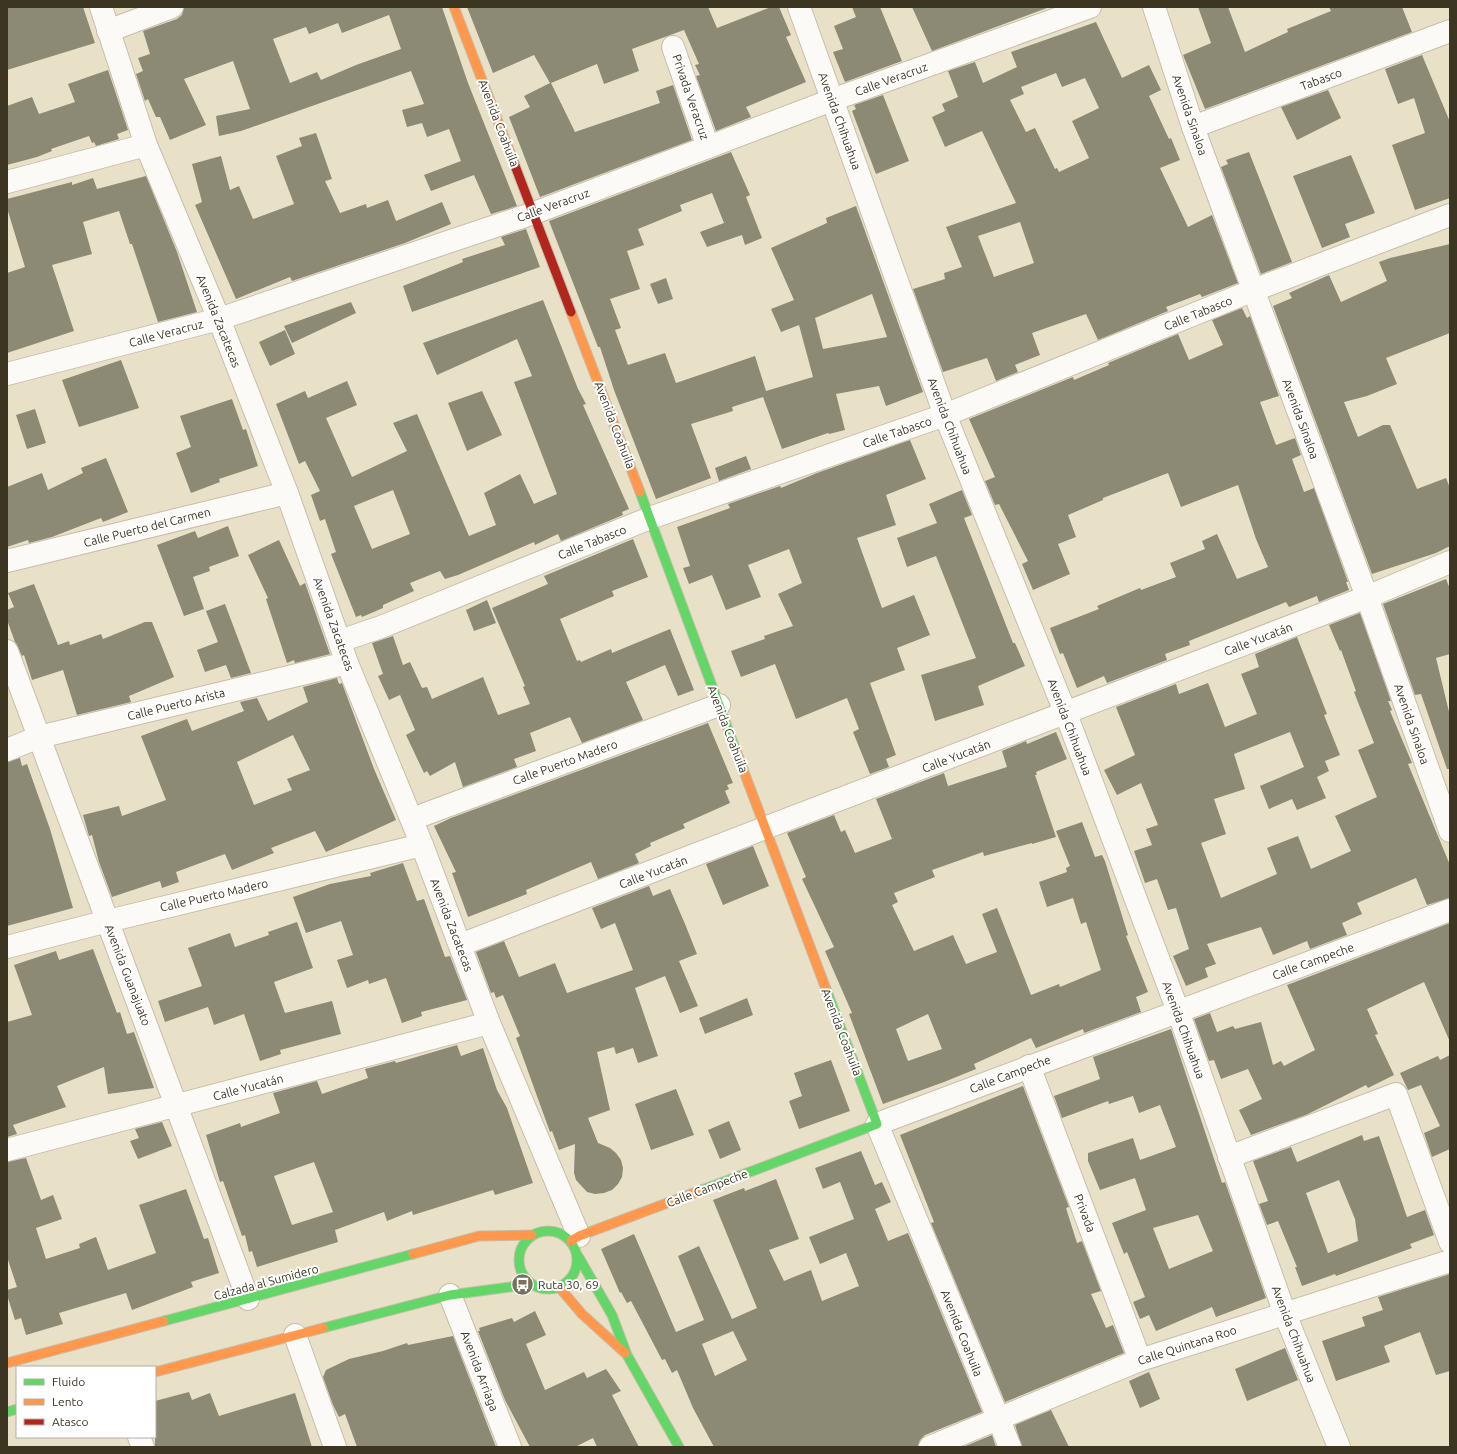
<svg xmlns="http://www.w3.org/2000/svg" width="1457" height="1454" font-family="Ubuntu,sans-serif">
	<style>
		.building { fill: #8c8974; fill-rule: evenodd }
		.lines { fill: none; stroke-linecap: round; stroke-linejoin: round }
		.street-casing { stroke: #c5beaa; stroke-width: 24 }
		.fast-casing { stroke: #c5beaa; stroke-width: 11 }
		.slow-casing { stroke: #c5beaa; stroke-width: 11 }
		.jam-casing { stroke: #c5beaa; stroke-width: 11 }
		.street { stroke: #fcfaf7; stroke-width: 22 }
		.fast { stroke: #63d668; stroke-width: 9 }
		.slow { stroke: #ff974d; stroke-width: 9 }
		.jam { stroke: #b3261e; stroke-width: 9 }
		.labels { text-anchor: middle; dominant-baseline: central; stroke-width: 4; stroke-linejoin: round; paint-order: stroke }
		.street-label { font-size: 12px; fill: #3b3522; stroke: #fff }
		.poi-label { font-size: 12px; fill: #3b3522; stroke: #fff; text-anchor: start }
	</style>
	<rect width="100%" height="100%" fill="#e9e1c7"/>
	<!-- building -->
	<g class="building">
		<polygon points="7,7 83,7 95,43 7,70"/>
		<path d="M184 7H442L468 83 517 206 491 214 474 175 431 191 424 175 461 161 449 129 427 137 422 123 407 127 402 110 424 104 411 71 241 131 219 136 216 116 250 109 233 61 184 79 206 125 170 140 160 117H156L148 99 145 101 136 74 143 71 138 58 150 54 143 31 177 19 182 15ZM389 15 401 49 356 65 321 80 317 72 290 83 273 39 306 27 309 34 338 23 342 33Z"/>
		<polygon points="467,7 708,7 717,28 771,7 779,7 791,35 786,37 806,82 746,107 751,117 716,131 696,76 700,75 695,65 699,64 684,30 632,49 639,71 604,84 597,64 551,83 575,132 660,103 656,91 673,85 692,140 540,197 509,117 530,107 524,96 550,83 534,55 493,73"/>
		<polygon points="852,7 880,7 902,61 845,82 833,52 843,49 834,26 856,17"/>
		<polygon points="912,7 1047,7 1047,8 932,51"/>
		<polygon points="1198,7 1228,7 1245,52 1288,32 1287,29 1331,11 1329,7 1402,7 1412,32 1205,109 1183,55 1211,43"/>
		<path d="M1096 22 1122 78 1149 65 1161 90 1149 96 1169 139 1171 138 1180 160 1160 168 1188 227 1212 215 1238 283 1202 297 1200 294 1166 307 1168 311 1098 340 1086 314 1032 333 1040 355 1015 365 1018 372 996 381 987 358 943 372 913 289 945 279 944 273 962 267 946 227 1016 203 982 131 945 147 932 117 945 111 942 104 958 97 948 71 975 62 983 83 1017 67 1011 52ZM1056 73 1062 87 1085 78 1099 108 1072 121 1089 158 1059 172 1057 168 1055 169 1035 128 1026 132 1010 100 1024 94 1021 87ZM1020 222 1034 263 994 277 978 236Z"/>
		<polygon points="1422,55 1450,122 1450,198 1415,210 1392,145 1425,133 1414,98 1398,104 1385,69"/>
		<polygon points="108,70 128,130 117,134 119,139 96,146 94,142 92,143 89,136 51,149 52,151 37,157 7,165 7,106 32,97 39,114 75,102 68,84"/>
		<polygon points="1328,90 1341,118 1297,140 1281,107"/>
		<polygon points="883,95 909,161 876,174 852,111 856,109 854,105"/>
		<polygon points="316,133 332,179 325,181 340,213 366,204 367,208 388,200 396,221 442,202 451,224 405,243 292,281 290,277 236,299 195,205 202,202 192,164 221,156 230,190 239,186 253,219 294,204 276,156 302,146 299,138"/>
		<path d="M731 152 750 195 746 197 762 238 745 245 742 235 707 247 700 232 724 223 712 193 680 205 682 211 638 229 644 245 627 251 640 289 610 299 621 328 615 330 628 365 665 353 676 383 755 356 766 391 813 377 799 325 781 332 771 309 794 300 771 248 827 223 826 218 856 206 923 392 886 406 879 386 836 394 845 430 829 434 828 433 782 449 763 397 732 407 733 411 691 424 711 478 656 499 614 390 600 347H598L549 221ZM872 294 887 337 823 349 815 318Z"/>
		<polygon points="1249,152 1292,262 1261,274 1221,167 1228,164 1226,160"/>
		<polygon points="1351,155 1375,213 1345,224 1350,237 1322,248 1293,176"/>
		<polygon points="146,176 177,252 197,312 158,322 132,244 130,244 119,211 83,222 92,254 52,265 74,331 7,353 7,273 25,267 7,208 7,199 72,182 72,185 93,178 97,189"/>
		<polygon points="526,229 540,267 412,312 403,286 463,262 462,259 505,245 501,237"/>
		<polygon points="1450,244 1450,333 1386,358 1397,384 1367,396 1344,402 1358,437 1383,425 1390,425 1417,489 1446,478 1450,488 1450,546 1436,553 1372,574 1273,306 1292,298 1289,293 1329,275 1341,302 1387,281 1379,262 1390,258"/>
		<polygon points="666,278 673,299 658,304 650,284"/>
		<path d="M543 300 578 389 586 404 583 405 629 509 622 512 623 515 561 541 558 534 535 545 534 542 458 575 445 579 440 571 410 583 414 591 383 605V608L362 617 361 615 356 617 331 554 336 552 325 519 320 521 311 495 320 491 305 461 299 464 276 404 305 391 308 398 347 381 357 405 326 418 352 477 407 451 393 423 417 414 469 536 496 525 484 493 520 474 534 504 557 494 514 382 532 376 517 339 437 375 423 343ZM393 490 410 534 372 549 354 506Z"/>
		<polygon points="351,302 356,313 292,343 284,326"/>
		<polygon points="1242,308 1247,318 1250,316 1279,396 1260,402 1276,445 1295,438 1301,455 1292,459 1304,492 1314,488 1348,582 1346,582 1349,590 1319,602 1317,596 1289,607 1286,602 1189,641 1190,645 1165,654 1167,660 1107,683 1104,676 1077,688 1063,653 1060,654 1050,628 1099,609 1097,606 1140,588 1141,590 1176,577 1170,563 1205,549 1202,541 1217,534 1237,579 1268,567 1256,539 1238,485 1181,507 1168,473 1103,498 1103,500 1068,515 1076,537 1058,544 1070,574 1033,590 1022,564 1028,561 999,504 995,505 985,481 995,477 969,419 1073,377 1074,380 1109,365 1108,363 1178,334 1189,360 1223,345 1212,320"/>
		<polygon points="285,330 295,354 270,366 259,342"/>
		<polygon points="121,360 139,408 79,427 62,380"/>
		<polygon points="482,391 502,435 467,451 448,403"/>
		<polygon points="232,399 243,430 246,429 258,466 219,479 220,482 191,493 176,453 191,447 180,416"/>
		<polygon points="35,409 46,443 27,449 16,415"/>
		<polygon points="910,440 926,479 886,495 896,525 857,538 882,608 914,595 930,635 897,648 905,670 870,683 896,755 886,759 889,767 870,774 853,732 859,729 847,698 796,719 775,664 741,677 731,651 765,639 764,636 793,626 778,594 802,583 789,549 748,565 761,597 726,610 712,575 689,584 683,568 690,566 677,527 730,508 728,504 780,486 781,488 817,473"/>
		<polygon points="746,456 751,469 719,481 715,468"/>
		<polygon points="106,458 128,512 103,522 101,518 52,537 29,543 28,540 7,547 7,487 42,473 48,490 83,473 81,468"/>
		<polygon points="962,490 972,515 964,518 1013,643 1015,643 1025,666 978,686 984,705 935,721 921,675 976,658 936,556 907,567 897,538 937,523 929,504"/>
		<polygon points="228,526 239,556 209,567 210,571 193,577 204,609 184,616 157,545 195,531 198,538"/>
		<polygon points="633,539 648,577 612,591 614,596 560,619 577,661 580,660 581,662 611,649 612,653 670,629 694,690 678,696 665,665 626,682 643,720 582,743 570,717 530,733 536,751 514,759 517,767 463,787 455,762 430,776 427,771 424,773 406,735 415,730 400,695 389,700 378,676 383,674 372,643 393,636 403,665 410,662 422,688 427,687 432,699 483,677 498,715 530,704 523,687 525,686 492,608 548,584 544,576"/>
		<polygon points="279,540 300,586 305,583 330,654 295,663 294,660 287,663 266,599 268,598 248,555"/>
		<polygon points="1446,579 1450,589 1450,654 1436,658 1450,716 1450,769 1447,769 1421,694 1415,695 1383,604"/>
		<polygon points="34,584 58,645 69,641 70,645 101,634 103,639 145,622 152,622 174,677 129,696 131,702 77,715 63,670 32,680 24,655 22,656 15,642 7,620 7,610 14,607 8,593"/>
		<polygon points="487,600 496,623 474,631 466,610"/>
		<polygon points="225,604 251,673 231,678 226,665 205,672 197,650 218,642 206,611"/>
		<polygon points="1360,613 1391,701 1388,701 1392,710 1390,711 1412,763 1408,764 1450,865 1450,898 1427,905 1416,878 1357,903 1362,914 1342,923 1347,935 1310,949 1307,941 1273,955 1261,927 1207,944 1216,964 1205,968 1208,977 1186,986 1173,956 1189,949 1176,908 1168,910 1157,879 1145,883 1134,851 1152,845 1146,829 1158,825 1141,783 1117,795 1104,770 1135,755 1116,707 1176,684 1179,694 1208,683 1225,727 1257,714 1241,674 1259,667 1255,654 1297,637 1327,714 1324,715 1340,755 1325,761 1329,771 1317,777 1326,798 1297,810 1292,799 1269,809 1260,786 1304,767 1290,732 1234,754 1245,789 1214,799 1226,834 1201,843 1221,898 1277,874 1267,848 1298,836 1311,869 1351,851 1335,816 1377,797 1358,750 1374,743 1354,692 1356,691 1341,650 1340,651 1329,625"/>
		<path d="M337 678 339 684 342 683 374 769 396 820 326 852 315 831 271 848 274 853 232 870 225 854 176 872 179 882 162 888 160 881 112 897 99 862 92 835 89 836 83 815 119 806 122 816 166 800 141 736 187 719 192 731 244 711 240 702 257 698 268 721 308 702 303 687ZM293 735 310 770 287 779 292 790 254 805 237 762Z"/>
		<polygon points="708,723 733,783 727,785 729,789 725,791 730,803 683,824 685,828 650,843 651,846 635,854 639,863 598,879 591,862 526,890 527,894 468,917 452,873 456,872 434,826 451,818"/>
		<path d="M1056 732 1067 759 1036 772 1037 775H1035L1056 837 1032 844V843L984 856 983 852 932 870 935 877 894 893 898 902 892 905 914 951 953 935 966 964 997 952 982 914 997 908 1031 995 1059 984 1060 987 1101 970 1086 922 1081 924 1073 898 1047 907 1039 882 1067 872 1066 868 1070 866 1056 831 1082 822 1095 857 1102 855 1105 861 1128 935 1126 936 1148 992 1136 997 1141 1012 1084 1033 1083 1029 1036 1048 1031 1038 974 1064 976 1069 944 1082 883 1104 849 1014 852 1013 825 951 834 947 802 879 806 877 787 833 834 815 841 832 845 830 855 853 892 839 876 799 944 773 948 786 1007 767 1002 751 1026 741 1027 744ZM928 1014 942 1049 908 1061 896 1029Z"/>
		<polygon points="20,758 22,766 27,764 50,829 73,908 7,926 7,762"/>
		<polygon points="753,846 769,886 723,905 706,864"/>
		<polygon points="403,863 417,901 424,899 445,957 450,956 467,1000 421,1012 422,1016 402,1023 386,978 369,984 368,980 347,988 337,960 353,955 341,921 306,933 293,897 330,884 371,876 370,873"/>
		<polygon points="649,886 653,896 670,889 685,924 697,954 679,961 698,1006 680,1013 665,976 635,988 658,1056 638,1063 633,1048 616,1054 614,1047 597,1052 610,1110 588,1118 598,1143 610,1148 616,1153 621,1160 623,1168 622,1177 618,1184 612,1190 604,1193 595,1194 587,1192 576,1180 574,1173 575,1144 559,1150 552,1131 550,1132 516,1038 520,1036 503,995 496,998 494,992 491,993 476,952 504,941 519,977 555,963 567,993 633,970 615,923 601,929 592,908"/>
		<polygon points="297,922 313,968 274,982 285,1013 332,1001 341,1034 280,1050 281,1054 260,1061 244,1014 214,1025 208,1007 165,1022 158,1001 202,986 188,948 230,933 235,947 269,935 268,932"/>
		<polygon points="1450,923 1450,1042 1424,982 1367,1009 1378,1034 1375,1035 1394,1075 1368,1088 1366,1085 1306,1115 1251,1135 1239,1110 1262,1099 1248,1069 1221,1079 1214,1060 1209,1061 1194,1019 1210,1013 1217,1032 1233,1026 1235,1029 1261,1022 1273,1065 1281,1061 1284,1066 1315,1050 1287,985"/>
		<polygon points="93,949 117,1013 120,1012 127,1034 134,1032 154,1088 108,1094 104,1067 57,1086 66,1107 13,1125 17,1134 7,1137 7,1022 32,1015 14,965 56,951 59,960"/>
		<polygon points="747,998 753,1015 705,1034 699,1018"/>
		<path d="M1171 1029 1222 1183 1225 1182 1266 1298 1216 1317 1212 1307 1156 1331 1149 1315 1140 1319 1133 1302 1145 1297 1127 1252 1124 1254 1112 1223 1146 1210 1135 1178 1100 1190 1088 1161V1153L1133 1138 1140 1160 1176 1147 1160 1105 1139 1113 1133 1096 1109 1104 1108 1101 1062 1118 1054 1096 1100 1079 1093 1057ZM1198 1215 1213 1251 1169 1269 1153 1228Z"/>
		<path d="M457 1045 461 1056 483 1048 497 1090 507 1108 533 1183 495 1195 493 1190 413 1215 412 1211 387 1221 384 1212 335 1230 338 1242 257 1267 252 1251 249 1252 245 1235 242 1236 223 1181 220 1182 206 1135 240 1123 241 1127 280 1113 273 1093 317 1081 322 1094 368 1078 365 1069 395 1061 396 1063ZM314 1162 333 1212 292 1225 274 1176Z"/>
		<polygon points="1450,1055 1450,1149 1432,1157 1424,1133 1440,1126 1421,1085 1408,1090 1400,1073 1438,1056 1440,1060"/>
		<polygon points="831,1060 850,1111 799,1129 789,1101 802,1096 794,1073"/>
		<polygon points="1023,1086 1069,1207 1066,1208 1077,1243 1082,1241 1101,1291 1091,1294 1106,1328 1113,1325 1124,1353 1005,1402 931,1223 934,1222 900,1135"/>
		<polygon points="676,1089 694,1135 651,1150 635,1104"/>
		<polygon points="729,1121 741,1150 720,1159 708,1130"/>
		<polygon points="162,1122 172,1146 138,1159 130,1141 139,1138 135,1129"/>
		<path d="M1362 1135 1364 1141 1379 1136 1407 1217 1425 1210 1434 1235 1410 1244 1412 1248 1336 1276 1335 1274 1302 1286 1295 1267H1297L1278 1221 1267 1225 1259 1204 1268 1201 1253 1161 1291 1147 1297 1162ZM1339 1180 1355 1219 1358 1241 1328 1253 1306 1193Z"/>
		<path d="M861 1151 875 1185 882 1182 891 1202 875 1209 888 1241 908 1233 982 1412 925 1435 920 1440 918 1447H714L693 1408 677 1370 672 1373 665 1359 662 1360 631 1301 627 1303 621 1292 620 1293 601 1249 634 1234 676 1332 704 1320 678 1256 699 1246 732 1319 757 1308 713 1200 744 1188 745 1191 776 1179 799 1239 769 1250 784 1281 811 1270 822 1301 827 1299 859 1286 846 1253 820 1264 809 1237 854 1219 840 1182 823 1189 815 1168ZM733 1331 747 1360 715 1376 702 1344Z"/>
		<polygon points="26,1158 41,1200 53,1195 62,1219 36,1228 46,1259 80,1248 79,1244 96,1237 108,1270 156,1253 139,1205 186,1189 204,1239 208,1238 219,1273 191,1282 193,1287 132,1310 126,1293 59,1313 63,1324 26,1335 21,1318 15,1320 7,1295 7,1290 17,1287 7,1257 7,1162"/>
		<polygon points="1450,1274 1450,1371 1436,1375 1420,1332 1384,1346 1390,1362 1336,1381 1322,1341 1365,1326 1362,1317 1383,1310 1378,1297"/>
		<polygon points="535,1311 546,1335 526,1344 545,1390 584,1372 587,1378 606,1369 621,1391 612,1395 639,1447 597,1447 593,1438 575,1447 530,1447 505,1400 478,1331 480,1331 479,1328 512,1318 514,1322"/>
		<polygon points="453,1336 496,1447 357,1447 345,1414 339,1417 333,1405 323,1377 326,1370 349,1359 383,1351 407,1343 408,1345"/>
		<polygon points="1285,1348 1298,1380 1247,1401 1235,1369"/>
		<polygon points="1149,1372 1160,1399 1140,1408 1129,1381"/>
		<polygon points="189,1392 192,1400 210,1393 219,1416 295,1393 312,1447 155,1447 155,1401"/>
		<polygon points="1051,1410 1069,1447 1022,1447 1015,1425"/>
		<polygon points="992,1435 996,1447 963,1447"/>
	</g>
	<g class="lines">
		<defs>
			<g id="street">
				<polyline points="101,7 146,145 219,319 287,493 347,663 422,845 489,1023 579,1236"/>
				<polyline points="799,7 945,415 1066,714 1178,1011 1285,1314 1339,1447"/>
				<polyline points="1154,7 1193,127 1367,597 1450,831"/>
				<polyline points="108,31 172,7"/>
				<polyline points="673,47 708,147"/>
				<polyline points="1193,127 1450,31"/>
				<polyline points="7,182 146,145"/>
				<polyline points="7,374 219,319 534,213 832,100 1090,7"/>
				<polyline points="7,561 287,493"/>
				<polyline points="340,641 381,627 650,518 945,415 1254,290 1450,215"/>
				<polyline points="7,651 248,1299"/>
				<polyline points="7,750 39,737 347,663"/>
				<polyline points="412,819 719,705"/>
				<polyline points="460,945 1367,597 1450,562"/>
				<polyline points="7,947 108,921 422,845"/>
				<polyline points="1029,1066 1140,1360"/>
				<polyline points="7,1150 489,1023"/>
				<polyline points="1229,1157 1396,1094 1450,1242"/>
				<polyline points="450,1295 510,1447"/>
				<polyline points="295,1335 335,1447"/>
				<polyline points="139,1437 143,1447"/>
				<polyline points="930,1447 1140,1360 1450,1261"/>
				<polyline points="1010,1447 877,1124 1450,910"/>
			</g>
			<g id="fast">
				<polyline points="640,492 735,748"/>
				<polyline points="702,1190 877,1124 826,989"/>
				<circle cx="548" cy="1260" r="29"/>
				<polyline points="578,1256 612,1315 627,1355 679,1447"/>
				<polyline points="164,1321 413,1254"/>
				<polyline points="323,1328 450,1295 532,1284"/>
				<polyline points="7,1412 17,1409"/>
			</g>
			<g id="slow">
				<polyline points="454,7 514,163"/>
				<polyline points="571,312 640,492"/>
				<polyline points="735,748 826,989"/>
				<polyline points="571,1241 579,1236 702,1190"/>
				<polyline points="413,1254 479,1236 532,1235"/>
				<polyline points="559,1287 582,1314 625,1353"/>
				<polyline points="7,1363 164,1321"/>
				<polyline points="155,1372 323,1328"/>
			</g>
			<polyline id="jam" points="514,163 571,312"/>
		</defs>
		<!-- street casing -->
		<use href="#street" class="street-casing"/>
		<!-- fast casing -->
		<use href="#fast" class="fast-casing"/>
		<!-- slow casing -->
		<use href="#slow" class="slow-casing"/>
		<!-- jam casing -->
		<use href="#jam" class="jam-casing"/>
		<!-- street -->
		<use href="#street" class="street"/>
		<!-- fast -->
		<use href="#fast" class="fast"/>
		<!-- slow -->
		<use href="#slow" class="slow"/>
		<!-- jam -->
		<use href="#jam" class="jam"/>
	</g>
	<!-- icons -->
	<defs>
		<symbol id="bus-disc" viewBox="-11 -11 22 22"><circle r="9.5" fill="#78715c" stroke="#fff"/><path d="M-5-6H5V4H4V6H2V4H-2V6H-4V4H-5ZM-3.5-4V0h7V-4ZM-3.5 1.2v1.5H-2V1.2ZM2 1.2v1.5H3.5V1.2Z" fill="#fff"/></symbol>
	</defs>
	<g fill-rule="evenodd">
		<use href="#bus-disc" x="510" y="1272" width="25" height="25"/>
	</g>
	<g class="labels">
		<!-- street labels -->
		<g class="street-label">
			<text transform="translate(891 79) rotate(-20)">Calle Veracruz</text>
			<text transform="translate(1321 79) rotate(-20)">Tabasco</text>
			<text transform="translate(691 97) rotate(71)">Privada Veracruz</text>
			<text transform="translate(1190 115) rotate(71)">Avenida Sinaloa</text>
			<text transform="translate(840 121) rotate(70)">Avenida Chihuahua</text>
			<text transform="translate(499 123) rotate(69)">Avenida Coahuila</text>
			<text transform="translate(553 205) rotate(-20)">Calle Veracruz</text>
			<text transform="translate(1198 313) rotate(-22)">Calle Tabasco</text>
			<text transform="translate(219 321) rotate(68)">Avenida Zacatecas</text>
			<text transform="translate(166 333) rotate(-15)">Calle Veracruz</text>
			<text transform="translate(1301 419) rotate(70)">Avenida Sinaloa</text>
			<text transform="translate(615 425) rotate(69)">Avenida Coahuila</text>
			<text transform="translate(950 426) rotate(69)">Avenida Chihuahua</text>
			<text transform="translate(897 432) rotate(-19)">Calle Tabasco</text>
			<text transform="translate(147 527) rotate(-14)">Calle Puerto del Carmen</text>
			<text transform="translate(592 542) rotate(-22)">Calle Tabasco</text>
			<text transform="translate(334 624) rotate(70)">Avenida Zacatecas</text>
			<text transform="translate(1258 639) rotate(-21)">Calle Yucatán</text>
			<text transform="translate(176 704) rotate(-14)">Calle Puerto Arista</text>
			<text transform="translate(1412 724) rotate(71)">Avenida Sinaloa</text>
			<text transform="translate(1070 727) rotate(69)">Avenida Chihuahua</text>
			<text transform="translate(728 729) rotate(69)">Avenida Coahuila</text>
			<text transform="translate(956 756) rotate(-21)">Calle Yucatán</text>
			<text transform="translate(565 762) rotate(-20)">Calle Puerto Madero</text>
			<text transform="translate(653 872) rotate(-21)">Calle Yucatán</text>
			<text transform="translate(214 895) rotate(-13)">Calle Puerto Madero</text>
			<text transform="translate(452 925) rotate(69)">Avenida Zacatecas</text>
			<text transform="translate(1313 961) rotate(-20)">Calle Campeche</text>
			<text transform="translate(128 975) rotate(69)">Avenida Guanajuato</text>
			<text transform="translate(1184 1030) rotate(70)">Avenida Chihuahua</text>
			<text transform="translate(842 1032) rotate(69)">Avenida Coahuila</text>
			<text transform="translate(1010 1074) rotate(-21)">Calle Campeche</text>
			<text transform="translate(248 1087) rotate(-15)">Calle Yucatán</text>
			<text transform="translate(707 1188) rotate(-21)">Calle Campeche</text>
			<text transform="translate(1085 1213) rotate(69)">Privada</text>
			<text transform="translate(266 1282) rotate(-15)">Calzada al Sumidero</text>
			<text transform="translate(962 1333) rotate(68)">Avenida Coahuila</text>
			<text transform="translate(1294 1334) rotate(69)">Avenida Chihuahua</text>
			<text transform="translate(1187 1345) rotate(-18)">Calle Quintana Roo</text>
			<text transform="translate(480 1371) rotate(69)">Avenida Arriaga</text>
		</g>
		<!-- poi labels -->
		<g class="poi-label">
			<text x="538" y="1284">Ruta 30, 69</text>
		</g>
	</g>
	<!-- border -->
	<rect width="1457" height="1454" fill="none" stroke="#3b3522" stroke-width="16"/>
	<!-- legend -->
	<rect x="16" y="1366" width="140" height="72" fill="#ffffff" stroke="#b1aea7"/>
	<rect x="24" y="1379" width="20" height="6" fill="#63d668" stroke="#b1aea7"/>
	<text x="52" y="1386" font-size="12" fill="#3b3522">Fluido</text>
	<rect x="24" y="1399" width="20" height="6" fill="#ff974d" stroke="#b1aea7"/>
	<text x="52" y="1406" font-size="12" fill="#3b3522">Lento</text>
	<rect x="24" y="1419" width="20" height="6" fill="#b3261e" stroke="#b1aea7"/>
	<text x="52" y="1426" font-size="12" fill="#3b3522">Atasco</text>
</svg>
